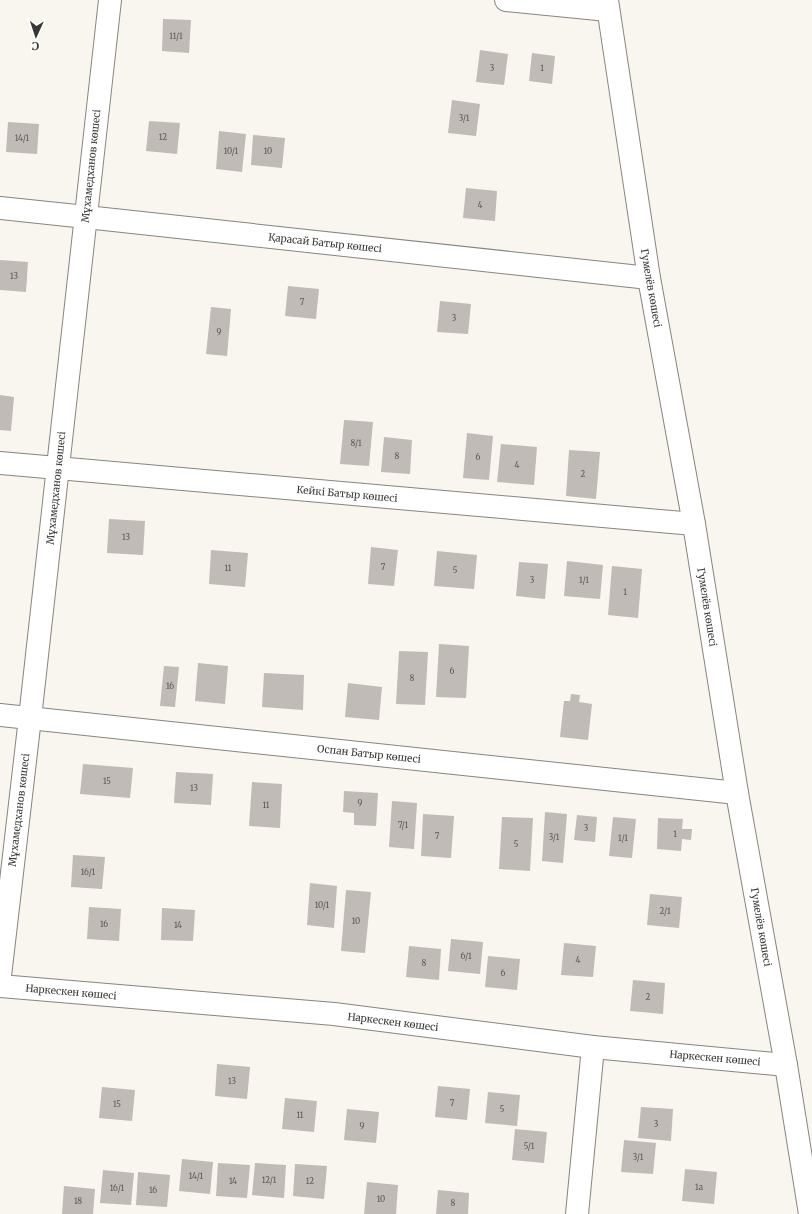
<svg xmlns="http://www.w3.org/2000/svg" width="812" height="1214" font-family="Merriweather,serif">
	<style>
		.building { fill: #c1bbb7 }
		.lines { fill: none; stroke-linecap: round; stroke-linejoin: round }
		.street-casing { stroke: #888480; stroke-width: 24 }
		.street { stroke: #fff; stroke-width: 22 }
		.labels { text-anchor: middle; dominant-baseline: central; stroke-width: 4; stroke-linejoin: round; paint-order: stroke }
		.number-label { font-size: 8px; fill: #5b5956 }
		.street-label { font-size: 10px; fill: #393836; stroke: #fff }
	</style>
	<rect width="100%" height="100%" fill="#f9f5ef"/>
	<!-- building -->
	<g class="building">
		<polygon points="163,19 191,20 189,53 162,51"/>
		<polygon points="480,50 508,54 504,85 476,82"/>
		<polygon points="532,53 555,56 552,84 529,81"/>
		<polygon points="452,100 480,104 476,136 448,133"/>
		<polygon points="149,121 180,123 177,154 146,151"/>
		<polygon points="8,122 39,124 37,154 6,152"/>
		<polygon points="219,131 246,134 242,172 216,169"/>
		<polygon points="253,135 285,138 282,168 251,165"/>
		<polygon points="466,188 497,191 495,221 463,218"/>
		<polygon points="0,260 28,262 26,292 0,290"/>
		<polygon points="288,286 319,289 316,319 285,316"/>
		<polygon points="440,301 471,304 468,334 437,332"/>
		<polygon points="211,307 231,309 227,356 206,354"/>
		<polygon points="0,395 14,397 11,431 0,430"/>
		<polygon points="344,420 373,422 369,466 340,464"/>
		<polygon points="467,433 493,436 489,480 463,478"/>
		<polygon points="384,437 412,440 410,474 381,472"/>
		<polygon points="501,444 537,447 534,485 497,482"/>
		<polygon points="569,450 600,452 596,499 566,496"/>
		<polygon points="109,519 145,521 143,555 107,553"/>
		<polygon points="371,547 398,550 394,586 368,584"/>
		<polygon points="211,550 248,553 245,587 209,584"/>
		<polygon points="437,551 477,555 474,589 434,586"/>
		<polygon points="567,561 603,565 600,599 564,596"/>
		<polygon points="519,562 548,564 545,599 516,596"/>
		<polygon points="612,566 642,569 638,618 608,615"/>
		<polygon points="439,644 469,646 466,698 436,697"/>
		<polygon points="399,651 428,652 425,705 396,704"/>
		<polygon points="198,663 228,666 225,704 195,701"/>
		<polygon points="164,666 179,667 175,707 160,706"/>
		<polygon points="264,673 304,675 303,710 262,707"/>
		<polygon points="348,683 382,687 379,720 345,717"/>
		<polygon points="571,694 580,695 579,702 592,704 588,740 560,737 564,701 570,701"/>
		<polygon points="83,764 133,768 130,798 80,794"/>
		<polygon points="176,772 213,774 211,805 174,803"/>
		<polygon points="252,782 282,784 280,828 249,826"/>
		<polygon points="344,791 378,793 376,826 354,825 354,813 343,812"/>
		<polygon points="392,801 417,803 414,849 389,847"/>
		<polygon points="545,812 567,814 563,863 542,861"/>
		<polygon points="423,814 454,816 451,858 421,856"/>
		<polygon points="577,815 597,817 595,842 574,840"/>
		<polygon points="502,817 533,818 530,871 499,869"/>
		<polygon points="613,817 636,819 632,858 609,856"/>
		<polygon points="658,818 683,819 682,829 692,829 691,840 682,839 681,851 657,849"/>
		<polygon points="73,855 105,857 102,889 71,887"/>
		<polygon points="310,883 337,886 334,928 307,925"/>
		<polygon points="346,890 371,892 365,953 341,951"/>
		<polygon points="650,894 682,897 679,928 647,925"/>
		<polygon points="89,907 121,909 119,941 87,939"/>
		<polygon points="162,908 195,910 193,941 161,940"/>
		<polygon points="451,939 483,942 480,974 448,971"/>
		<polygon points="564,943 596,946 593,977 561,975"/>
		<polygon points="409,946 441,949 439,980 406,977"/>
		<polygon points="488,956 520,959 517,990 485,987"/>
		<polygon points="633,980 665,983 663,1014 630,1011"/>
		<polygon points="217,1064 250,1067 247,1099 215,1096"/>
		<polygon points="438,1086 470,1089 467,1120 435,1117"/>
		<polygon points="102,1087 135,1090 132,1121 99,1118"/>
		<polygon points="488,1092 520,1095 517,1126 485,1123"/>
		<polygon points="285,1098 317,1101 314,1132 282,1129"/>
		<polygon points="641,1107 673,1109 671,1141 638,1138"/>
		<polygon points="347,1109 379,1112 376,1143 344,1140"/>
		<polygon points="515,1129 547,1132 544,1163 512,1160"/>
		<polygon points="624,1140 656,1143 653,1174 621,1172"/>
		<polygon points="182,1159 213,1162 210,1194 179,1191"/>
		<polygon points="218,1163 250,1165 247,1198 216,1196"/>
		<polygon points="255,1163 286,1165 284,1198 252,1195"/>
		<polygon points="295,1164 327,1166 324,1199 293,1196"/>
		<polygon points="685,1169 717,1172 714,1204 682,1201"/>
		<polygon points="103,1170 134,1173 131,1205 100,1203"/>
		<polygon points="138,1172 170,1175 167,1207 136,1205"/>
		<polygon points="367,1182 398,1185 396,1214 364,1214"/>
		<polygon points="64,1186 95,1189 93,1214 62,1214"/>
		<polygon points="438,1190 469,1193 468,1214 436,1214"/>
	</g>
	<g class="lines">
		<defs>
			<g id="street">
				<polyline points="506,0 608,10"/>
				<polyline points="607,0 649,278 694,524 737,793 786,1065 810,1214"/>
				<polyline points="0,208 86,217 649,278"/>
				<polyline points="0,463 694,524"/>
				<polyline points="0,715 737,793"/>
				<polyline points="0,976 30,718 110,0"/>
				<polyline points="0,986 334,1014 593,1047 786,1065"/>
				<polyline points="577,1214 593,1047"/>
			</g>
		</defs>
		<!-- street casing -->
		<use href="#street" class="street-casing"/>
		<!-- street -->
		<use href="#street" class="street"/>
	</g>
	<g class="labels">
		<!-- number labels -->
		<g class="number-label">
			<text x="176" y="36">11/1</text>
			<text x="492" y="68">3</text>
			<text x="542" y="68">1</text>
			<text x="464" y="118">3/1</text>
			<text x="163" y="137">12</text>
			<text x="22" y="138">14/1</text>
			<text x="231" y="151">10/1</text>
			<text x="268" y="151">10</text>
			<text x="480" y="205">4</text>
			<text x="14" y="276">13</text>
			<text x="302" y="302">7</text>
			<text x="454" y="318">3</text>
			<text x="219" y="332">9</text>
			<text x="356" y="443">8/1</text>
			<text x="397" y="456">8</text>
			<text x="478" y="457">6</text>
			<text x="517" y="465">4</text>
			<text x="583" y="474">2</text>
			<text x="126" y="537">13</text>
			<text x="383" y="567">7</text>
			<text x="228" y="568">11</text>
			<text x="455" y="570">5</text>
			<text x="532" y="580">3</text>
			<text x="584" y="580">1/1</text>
			<text x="625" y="592">1</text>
			<text x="452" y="671">6</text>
			<text x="412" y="678">8</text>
			<text x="170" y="686">16</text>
			<text x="107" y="781">15</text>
			<text x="194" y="788">13</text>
			<text x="360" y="803">9</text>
			<text x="266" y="805">11</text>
			<text x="403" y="825">7/1</text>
			<text x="586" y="828">3</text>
			<text x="675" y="834">1</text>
			<text x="437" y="836">7</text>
			<text x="554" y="837">3/1</text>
			<text x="623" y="838">1/1</text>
			<text x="516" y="844">5</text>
			<text x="88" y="872">16/1</text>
			<text x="322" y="905">10/1</text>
			<text x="665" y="911">2/1</text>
			<text x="356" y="921">10</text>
			<text x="104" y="924">16</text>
			<text x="178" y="925">14</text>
			<text x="466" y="956">6/1</text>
			<text x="578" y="960">4</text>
			<text x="424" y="963">8</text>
			<text x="503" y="973">6</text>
			<text x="648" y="997">2</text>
			<text x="232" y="1081">13</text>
			<text x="452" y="1103">7</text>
			<text x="117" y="1104">15</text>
			<text x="502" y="1109">5</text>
			<text x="300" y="1115">11</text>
			<text x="656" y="1124">3</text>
			<text x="362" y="1126">9</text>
			<text x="529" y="1146">5/1</text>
			<text x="638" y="1157">3/1</text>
			<text x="196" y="1176">14/1</text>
			<text x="269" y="1180">12/1</text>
			<text x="233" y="1181">14</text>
			<text x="310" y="1181">12</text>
			<text x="699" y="1187">1а</text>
			<text x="117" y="1188">16/1</text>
			<text x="153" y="1190">16</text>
			<text x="381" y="1199">10</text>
			<text x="78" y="1201">18</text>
			<text x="453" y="1203">8</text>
		</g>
		<!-- street labels -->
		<g class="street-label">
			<text transform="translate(91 166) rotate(-84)">Мұхамедханов көшесі</text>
			<text transform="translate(325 243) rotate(6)">Қарасай Батыр көшесі</text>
			<text transform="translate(651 288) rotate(80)">Гумелёв көшесі</text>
			<text transform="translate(56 488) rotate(-84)">Мұхамедханов көшесі</text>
			<text transform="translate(347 494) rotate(5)">Кейкі Батыр көшесі</text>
			<text transform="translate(707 607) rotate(81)">Гумелёв көшесі</text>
			<text transform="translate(369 754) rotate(6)">Оспан Батыр көшесі</text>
			<text transform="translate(19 810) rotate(-83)">Мұхамедханов көшесі</text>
			<text transform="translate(761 927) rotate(80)">Гумелёв көшесі</text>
			<text transform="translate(71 992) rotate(5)">Наркескен көшесі</text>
			<text transform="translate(393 1022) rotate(7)">Наркескен көшесі</text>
			<text transform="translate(715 1058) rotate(5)">Наркескен көшесі</text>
		</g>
	</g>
	<!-- north arrow -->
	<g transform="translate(36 36) rotate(183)" stroke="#ffffff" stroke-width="3" paint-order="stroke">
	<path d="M0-3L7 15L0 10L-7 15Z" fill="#393836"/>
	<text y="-6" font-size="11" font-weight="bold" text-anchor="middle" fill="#393836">С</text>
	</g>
</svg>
